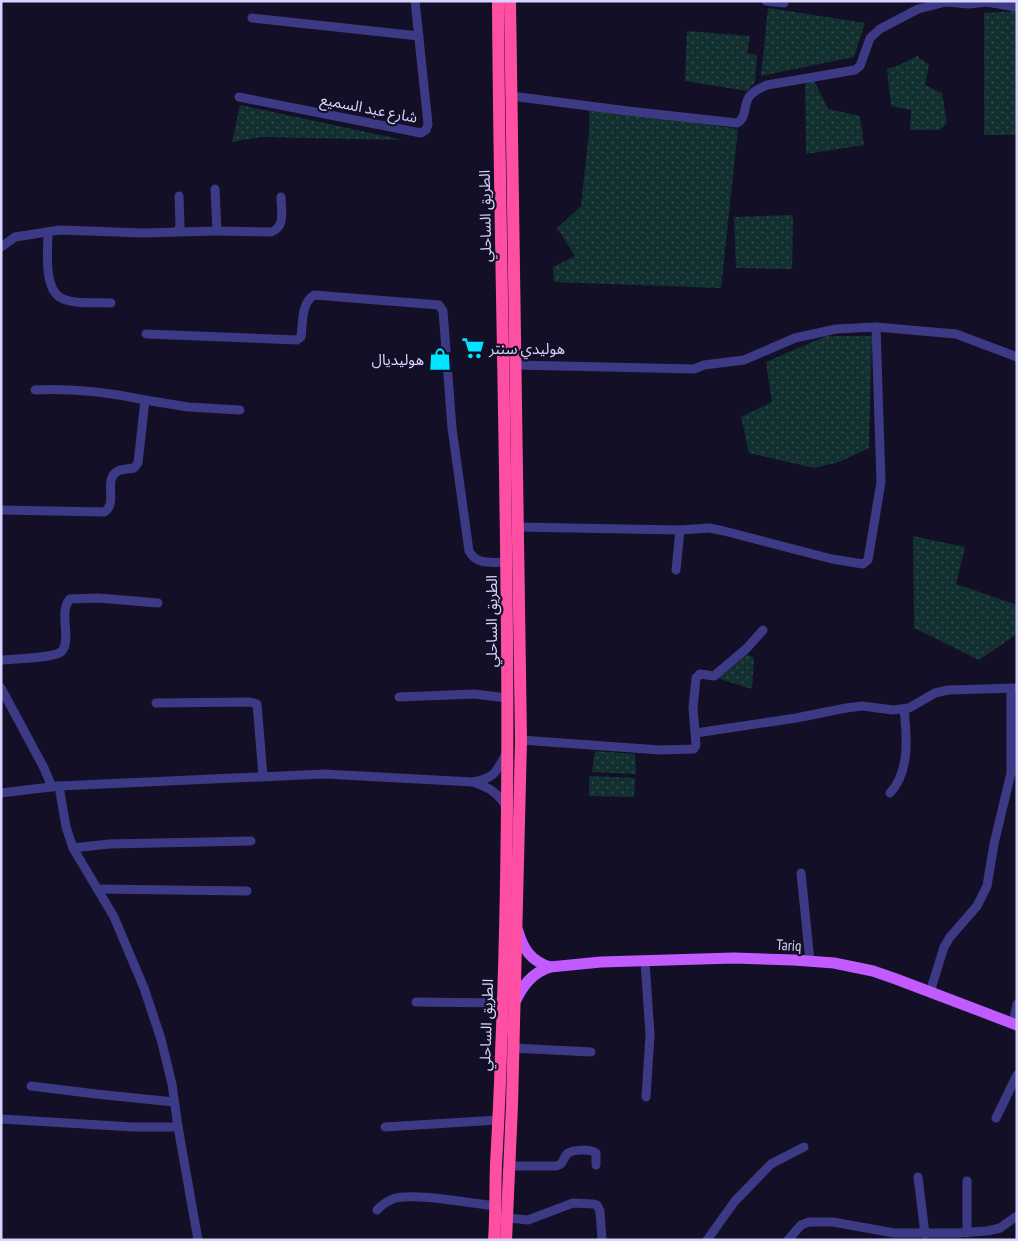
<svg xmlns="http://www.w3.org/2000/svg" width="1018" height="1241" font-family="'PT Sans Narrow','Noto Sans Arabic',sans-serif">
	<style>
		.grass { fill: url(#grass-dots) }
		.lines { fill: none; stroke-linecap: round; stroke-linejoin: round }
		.minor { stroke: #3d3a85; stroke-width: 9 }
		.major { stroke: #c25bff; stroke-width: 11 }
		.highway { stroke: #ff4fa3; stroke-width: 12 }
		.labels { text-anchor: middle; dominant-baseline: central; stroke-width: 4.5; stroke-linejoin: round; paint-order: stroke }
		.street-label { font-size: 15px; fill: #d9d4ff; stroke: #130f26 }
		.poi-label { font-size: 15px; fill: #d9d4ff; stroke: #130f26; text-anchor: start }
	</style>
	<defs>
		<pattern id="grass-dots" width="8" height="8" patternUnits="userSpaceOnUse" patternTransform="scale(1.25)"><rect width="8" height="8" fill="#12302f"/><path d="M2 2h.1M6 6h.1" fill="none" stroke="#344d4e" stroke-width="1.8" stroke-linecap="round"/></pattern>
	</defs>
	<rect width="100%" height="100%" fill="#130f26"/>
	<!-- grass -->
	<g class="grass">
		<polygon points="768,8 865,23 854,57 761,76"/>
		<polygon points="1017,11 1017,135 984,135 984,13"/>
		<polygon points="687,31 750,36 747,53 757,55 755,82 747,91 685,81"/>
		<polygon points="917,56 929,65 925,85 942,93 947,123 940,130 910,130 911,110 891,106 887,69 897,66"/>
		<polygon points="805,78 814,80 828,109 860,116 864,145 806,154"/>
		<polygon points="240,105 404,140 261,137 232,142"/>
		<polygon points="589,106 738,129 721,288 554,282 553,267 575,256 557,228 581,206 589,133"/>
		<polygon points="793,215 792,269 736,268 734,217"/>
		<polygon points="826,336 872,336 869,448 839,462 814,468 749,453 741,417 772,402 766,362"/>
		<polygon points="913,536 965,547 956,584 1017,605 1017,634 979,660 914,628"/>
		<polygon points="747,654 754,658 752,689 717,678"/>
		<polygon points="595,751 635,754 636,774 592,772"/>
		<polygon points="589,776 635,778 634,797 589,796"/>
	</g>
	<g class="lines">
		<!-- minor -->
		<g class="minor">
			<polyline points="766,1 784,3"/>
			<polyline points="252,18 419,36"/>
			<path d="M511 96 628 111 737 123C747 118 743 106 749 97 753 91 760 88 767 85L855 70 860 66 870 38 880 29 918 9 946 2 969 4 986 2 1017 7"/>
			<polyline points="239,97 421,133 426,130 428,124 415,1"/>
			<polyline points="178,231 180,226 179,196"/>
			<path d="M217 231 271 232C286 227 281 210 281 197"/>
			<path d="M48 232C48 249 43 288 61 298 75 305 96 302 111 303"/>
			<polyline points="1,247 15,237 60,230 143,233 217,231 215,189"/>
			<path d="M146 334 297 340 301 337C303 323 301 303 314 295L439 305 443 311 452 428 469 551C477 566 493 562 508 562"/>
			<polyline points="516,365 694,369 704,365 744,360 795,338 836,329 876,327 956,334 1017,357"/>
			<path d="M35 390C72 388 108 392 145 400"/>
			<path d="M1 510 104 512C119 504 102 479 118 471 122 469 129 469 134 468L138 463 145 400 188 407 240 410"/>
			<polyline points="517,527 680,530 709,528 724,531 832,559 863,564 868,560 881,482 876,327"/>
			<polyline points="676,570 680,530"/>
			<path d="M1 660C13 659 56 658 62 651 72 640 58 611 70 599L98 598 158 603"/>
			<polyline points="1,688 44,768 52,787"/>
			<polyline points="399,697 474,694 507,698"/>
			<polyline points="156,703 250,702 257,704 263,776"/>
			<polyline points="696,733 796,718 846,708 862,706 893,710 909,708 935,693 948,690 1017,688"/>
			<polyline points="521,740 660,750 694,749 696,745 693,708 696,678 700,674 714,676 747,648 763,630"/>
			<path d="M473 782C495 778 496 772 506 754"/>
			<polyline points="59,786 66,827 73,848 114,917 144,988 161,1039 172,1084 178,1127 198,1240"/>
			<path d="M1 793 59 786 324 774 473 782C488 787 499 793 507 808"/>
			<path d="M890 793C910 772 907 736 904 709"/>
			<polyline points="73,848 109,844 251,841"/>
			<polyline points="801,873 810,961"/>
			<polyline points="99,889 247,891"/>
			<polyline points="645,961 650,1035 646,1097"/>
			<polyline points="930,992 944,947 950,937 977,906 987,886 994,844 1011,773 1011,688"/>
			<polyline points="416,1002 503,1003"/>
			<polyline points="1013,1023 1017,1004"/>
			<polyline points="513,1048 591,1052"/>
			<polyline points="31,1086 96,1094 174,1102"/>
			<polyline points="996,1118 1017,1075"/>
			<polyline points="1,1119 133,1127 178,1127"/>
			<polyline points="385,1127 498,1120"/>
			<path d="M511 1166H556C564 1164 562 1160 567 1154 573 1149 590 1149 596 1153V1165"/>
			<polyline points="918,1177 925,1234"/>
			<polyline points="967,1181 967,1233"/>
			<path d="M377 1210C382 1205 387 1201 393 1199 412 1192 474 1204 496 1206"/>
			<polyline points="508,1218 528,1220 573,1203 593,1204 597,1205 600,1211 602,1240"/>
			<polyline points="707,1240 735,1201 771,1164 804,1147"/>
			<polyline points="788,1240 801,1225 809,1222 833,1222 894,1233 958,1233 987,1231 1000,1228 1017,1216"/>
		</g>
		<!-- major -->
		<g class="major">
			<path d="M518 931C523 949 531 961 550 967"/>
			<path d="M515 1002C523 985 532 973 550 967L601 962 734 958 794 960 834 963 873 971 896 979 1017 1025"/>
		</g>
		<!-- highway -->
		<g class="highway">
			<path d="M494 1240C496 1215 495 1190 496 1165 498 1128 500 1091 501 1053 516 703 500 352 498 1"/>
			<polyline points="506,1240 512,1105 521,740 510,1"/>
		</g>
	</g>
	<!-- icons -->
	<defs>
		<symbol id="supermarket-bare" viewBox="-9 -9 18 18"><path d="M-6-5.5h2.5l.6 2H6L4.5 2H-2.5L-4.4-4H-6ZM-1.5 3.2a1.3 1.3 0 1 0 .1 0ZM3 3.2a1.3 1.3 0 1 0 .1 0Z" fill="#00e5ff" stroke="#130f26" stroke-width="2.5" paint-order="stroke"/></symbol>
		<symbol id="shop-bare" viewBox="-9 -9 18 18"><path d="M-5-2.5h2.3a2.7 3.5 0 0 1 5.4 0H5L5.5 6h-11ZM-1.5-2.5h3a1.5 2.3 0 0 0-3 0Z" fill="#00e5ff" stroke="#130f26" stroke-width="2.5" paint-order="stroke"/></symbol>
	</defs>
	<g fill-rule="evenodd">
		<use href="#supermarket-bare" x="457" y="332" width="32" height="32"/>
		<use href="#shop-bare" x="424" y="343" width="32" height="32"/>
	</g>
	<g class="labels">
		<!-- street labels -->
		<g class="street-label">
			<text transform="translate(369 108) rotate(11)">شارع عبد السميع</text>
			<text transform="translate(485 216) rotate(-91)">الطريق الساحلي</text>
			<text transform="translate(491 621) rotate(-90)">الطريق الساحلي</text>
			<text transform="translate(789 945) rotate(3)">Tariq</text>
			<text transform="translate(486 1025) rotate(-88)">الطريق الساحلي</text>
		</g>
		<!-- poi labels -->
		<g class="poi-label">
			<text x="489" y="348">هوليدي سنتر</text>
			<text x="424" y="359" text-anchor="end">هوليديال</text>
		</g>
	</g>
	<!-- border -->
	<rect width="1018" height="1241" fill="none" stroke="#d9d4ff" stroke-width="5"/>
</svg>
